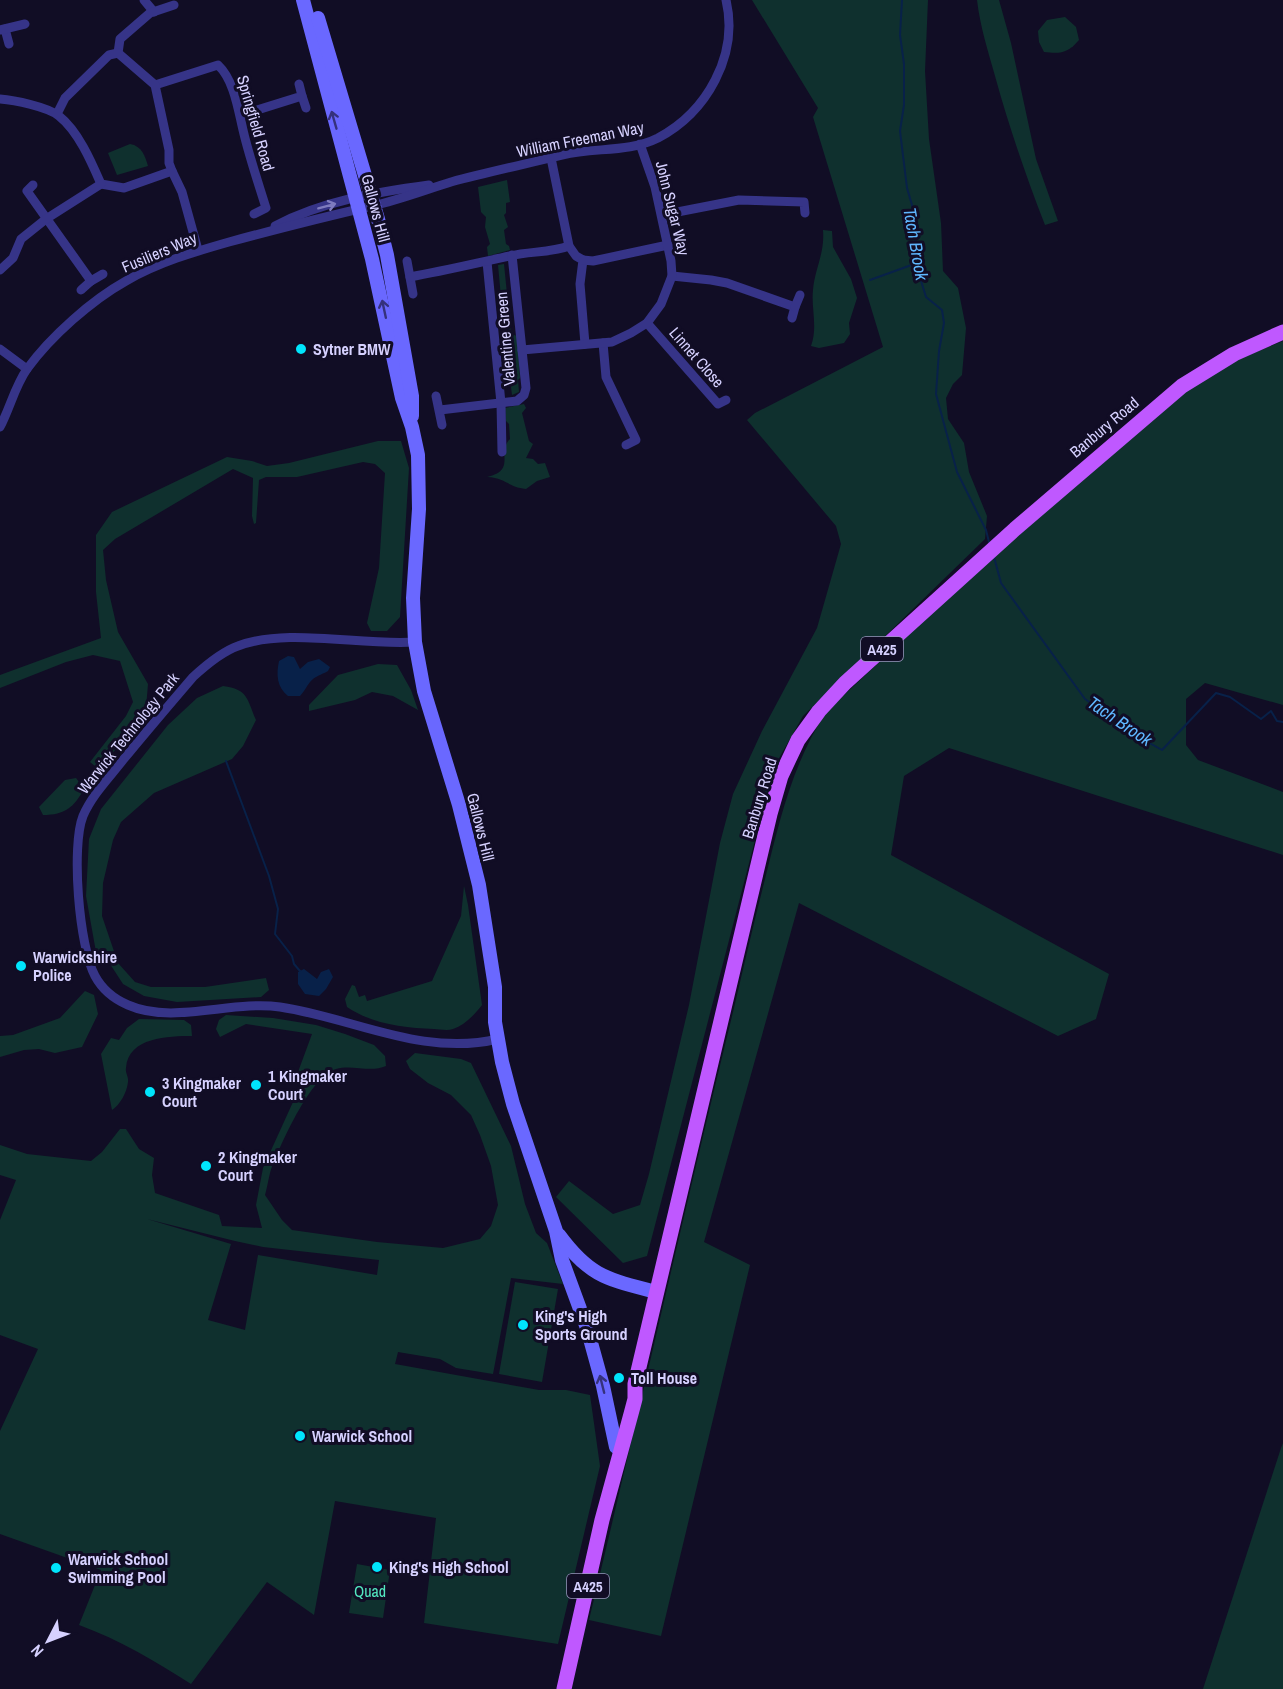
<svg xmlns="http://www.w3.org/2000/svg" width="1283" height="1689" font-family="'Archivo Narrow',sans-serif">
	<style>
		.green { fill: #0f302e; fill-rule: evenodd }
		.water { fill: #082149 }
		.lines { fill: none; stroke-linecap: round; stroke-linejoin: round }
		.stream { stroke: #082149; stroke-width: 2 }
		.street { stroke: #363488; stroke-width: 9 }
		.secondary { stroke: #6a68ff; stroke-width: 14 }
		.primary { stroke: #bf58ff; stroke-width: 15 }
		.oneway { stroke: #35317c }
		.oneway2 { stroke: #7e7bbe }
		.poi-dot { fill: #00e5fc; stroke: #110d25; stroke-width: 2 }
		.labels { text-anchor: middle; dominant-baseline: central; stroke-width: 6; stroke-linejoin: round; paint-order: stroke }
		.shield { fill: #110d25; stroke: #9b96be; stroke-width: 1.5 }
		.shield-label { font-size: 15px; font-weight: bold; fill: #d6d1ff }
		.street-label { font-size: 16px; fill: #d6d1ff; stroke: #110d25 }
		.poi-label { font-size: 16px; font-weight: bold; fill: #d6d1ff; stroke: #110d25; text-anchor: start }
		.park-label { font-size: 16px; fill: #53e8c1; stroke: #110d25 }
		.water-label { font-size: 18px; font-style: italic; fill: #5fb7ff; stroke: #110d25 }
	</style>
	<rect width="100%" height="100%" fill="#110d25"/>
	<!-- green -->
	<g class="green">
		<polygon points="752,0 928,0 925,71 929,139 941,223 943,271 958,288 966,328 962,375 953,384 946,398 948,419 964,443 969,472 987,516 985,539 803,716 774,767 647,1256 623,1263 556,1197 569,1181 613,1214 640,1205 649,1174 689,1005 720,843 733,794 762,731 817,628 841,544 836,526 747,420 755,413 883,347 813,117 818,108"/>
		<path d="M977 0H999L1011 43 1036 159 1058 221 1045 225C1026 176 1009 127 995 76 988 51 980 26 977 0Z"/>
		<path d="M1065 17 1076 27 1079 40C1068 53 1061 54 1044 52L1039 42 1038 31 1047 20Z"/>
		<path d="M130 144C142 146 145 156 148 166L117 175 108 153Z"/>
		<polygon points="507,180 510,202 506,203 506,213 504,215 508,227 504,230 506,244 509,246 510,250 488,256 487,247 490,244 485,227 486,217 481,212 478,187"/>
		<path d="M823 230 832 231 833 247 851 279 857 298 849 323 850 334 844 343 819 348 811 346C818 327 811 309 813 290 815 268 825 253 823 230Z"/>
		<polygon points="504,264 511,334 517,336 520,378 518,380 519,392 512,395 511,387 509,383 498,265"/>
		<path d="M1283 341V705L1205 683 1186 699V745L1198 760 1283 792V855L949 748 904 776 891 855 1109 974 1096 1019 1058 1036 799 903 704 1242 750 1265 661 1636 589 1620C638 1416 684 1212 734 1008 744 965 754 922 765 879 780 819 792 765 826 712L985 563 1186 389 1232 362Z"/>
		<path d="M524 404 526 408 522 413 529 441 533 444 526 458 533 459 538 464 545 463 550 477 537 481 526 489C507 487 507 478 487 477 517 470 496 453 510 439L509 424 506 421 505 408Z"/>
		<polygon points="378,441 401,441 409,468 400,617 387,631 371,631 367,623 379,568 385,473 375,464 363,462 297,477 266,477 259,480 256,523 254,524 252,516 253,478 233,469 115,539 103,550 106,580 118,632 148,684 146,708 104,765 96,767 90,762 126,716 133,702 120,661 93,655 66,662 0,688 0,675 101,638 96,592 96,535 112,512 227,457 252,461 267,466 289,463"/>
		<polygon points="378,664 397,665 411,690 418,710 393,696 372,692 355,700 309,711 309,705 338,675"/>
		<path d="M223 686C248 689 247 699 256 720L243 746 232 759 154 793 121 822 113 840 103 883 102 916 118 963 135 982 151 987H205L266 978 269 990 261 997 177 1002 144 996 123 984 110 964 96 952 86 896 89 839 101 809 168 725 197 698Z"/>
		<path d="M76 778 84 789C74 807 65 815 43 815L39 807 65 780Z"/>
		<path d="M464 886 468 905 482 1005C474 1015 465 1025 453 1029 447 1031 439 1029 434 1029 404 1028 372 1024 347 1007L345 999 352 985 355 986 359 997 365 995 367 1001 432 981 461 916Z"/>
		<polygon points="85,991 94,995 98,1014 82,1047 55,1053 39,1049 24,1050 0,1057 0,1036 13,1035 60,1018"/>
		<path d="M226 1015 273 1018 316 1025 345 1034 374 1045 385 1056 386 1066C370 1073 352 1064 336 1069 311 1076 283 1140 273 1164 269 1173 268 1185 265 1195L282 1220 292 1230 377 1242 443 1248 480 1239 491 1226 498 1205 491 1166 480 1135 471 1115 451 1095 428 1083 410 1069 406 1061 415 1053 461 1059 471 1063 511 1146 525 1204 536 1233 547 1243 563 1284 511 1278 493 1374 456 1368 440 1359 398 1352 395 1364 539 1390H566L590 1395 600 1466 558 1644 424 1623 436 1518 335 1501 314 1615 267 1582 191 1684C155 1661 120 1640 79 1625L101 1570 0 1534V1431L38 1349 0 1335V1220L16 1180 0 1175V1145L27 1154 91 1161 102 1152 120 1129H126L139 1149 154 1158 152 1175 155 1193 219 1215 222 1226 262 1228 256 1205 263 1168 303 1080 298 1072 312 1034 246 1024 220 1037 216 1029 219 1020ZM147 1219 235 1241 263 1247 379 1260 377 1275 258 1255 245 1330 208 1320 231 1244Z"/>
		<path d="M139 1019 184 1020 191 1025 192 1036C169 1036 128 1037 126 1068 125 1073 129 1077 128 1082 127 1092 120 1105 112 1110L101 1054 111 1038 119 1040 127 1028Z"/>
		<polygon points="515,1282 558,1289 542,1382 499,1374"/>
		<polygon points="1283,1443 1283,1689 1203,1689 1281,1448"/>
		<polygon points="357,1564 390,1570 383,1618 349,1613"/>
	</g>
	<!-- water -->
	<g class="water">
		<path d="M288 656 294 657 300 669 308 662 319 659 330 667 328 671C321 675 315 676 310 682 306 687 304 692 300 696H288C277 687 276 675 279 661Z"/>
		<polygon points="304,969 317,979 321,972 329,969 333,977 326,989 319,996 305,994 298,984 298,972"/>
	</g>
	<g class="lines">
		<!-- stream -->
		<g class="stream">
			<polyline points="902,0 900,35 904,64 904,105 900,131 907,188 912,205 918,271 926,297 942,310 944,323 939,351 936,394 957,472 986,530 989,542"/>
			<polyline points="870,280 917,263"/>
			<polyline points="994,557 1001,583 1085,699 1137,736 1162,750 1216,693 1230,697 1261,719 1271,711 1277,721 1283,722"/>
			<polyline points="226,761 269,876 278,909 275,934 292,956 294,964 300,971"/>
		</g>
		<!-- street -->
		<g class="street">
			<polyline points="144,0 154,12"/>
			<polyline points="5,29 9,44"/>
			<polyline points="0,30 25,24"/>
			<polyline points="118,53 120,39 150,13 174,5"/>
			<path d="M155 85 218 65C234 80 238 109 243 130 249 156 258 182 266 208L254 214"/>
			<polyline points="302,96 306,108"/>
			<path d="M0 99C14 100 48 107 59 116 78 131 91 161 101 184L124 188 172 171 169 163V150L155 85 118 53 109 55 65 98 57 114"/>
			<polyline points="241,115 302,96 299,84"/>
			<polyline points="551,158 569,246 576,256 583,260 580,284 585,344"/>
			<polyline points="172,171 182,192 198,250"/>
			<polyline points="33,185 27,191 91,281 81,290"/>
			<polyline points="662,215 739,200 804,202 805,213"/>
			<path d="M275 226C322 201 377 192 429 185"/>
			<polyline points="583,260 593,261 668,245"/>
			<polyline points="407,261 413,294"/>
			<polyline points="487,262 501,403 502,452"/>
			<polyline points="0,270 13,258 21,239 46,219 101,184"/>
			<polyline points="672,276 711,280 727,283 795,307 792,318"/>
			<path d="M410 277C444 271 477 263 510 256 530 251 550 253 569 246"/>
			<polyline points="91,281 103,274"/>
			<polyline points="795,307 800,295"/>
			<polyline points="647,323 718,404 726,400"/>
			<polyline points="603,343 606,377 636,440 626,445"/>
			<polyline points="0,349 27,369"/>
			<polyline points="522,350 612,342 631,333 647,323 661,304 672,276 671,261 655,187 640,144"/>
			<polyline points="436,396 442,425"/>
			<polyline points="440,410 517,401 524,395 526,388 512,255"/>
			<path d="M0 427C10 408 15 386 27 369 51 336 92 300 126 281 159 262 194 252 229 242 277 229 324 217 372 206 399 200 425 190 451 182 488 172 526 164 563 155 594 147 628 153 658 138 707 112 739 55 726 0"/>
			<path d="M415 642C361 646 287 627 238 646 221 652 206 665 193 677 169 705 146 732 123 760 109 778 92 795 83 816 71 846 79 947 95 976 102 989 114 999 128 1005 173 1025 232 1000 280 1007 354 1018 422 1057 498 1039"/>
		</g>
		<!-- secondary -->
		<g class="secondary">
			<polyline points="303,0 372,259 402,398 412,427 418,455 419,509 413,598 415,642 424,691 459,805 479,885 495,987 495,1022 502,1062 513,1104 556,1231 562,1260 587,1328 603,1386 616,1447"/>
			<polyline points="318,18 378,219 387,255 412,396 412,416"/>
			<path d="M559 1235C590 1277 607 1279 656 1292"/>
		</g>
		<!-- primary -->
		<polyline class="primary" points="564,1689 602,1520 631,1414 635,1399 635,1384 770,814 781,776 798,740 819,711 845,683 1015,529 1182,386 1234,354 1283,332"/>
	</g>
	<!-- one-way arrows -->
	<defs><path id="oneway-shaft" d="M-6 0H5M1.5-3L5.5 0L1.5 3" fill="none" stroke-width="1.6" stroke-linecap="round" stroke-linejoin="round" transform="scale(1.5)"/></defs>
	<g class="oneway">
		<use href="#oneway-shaft" transform="translate(334 120) rotate(-106)"/>
		<use href="#oneway-shaft" transform="translate(384 309) rotate(-102)"/>
		<use href="#oneway-shaft" transform="translate(602 1384) rotate(-104)"/>
	</g>
	<use class="oneway2" href="#oneway-shaft" transform="translate(327 206) rotate(-15)"/>
	<!-- markers -->
	<g class="poi-dot">
		<circle cx="301" cy="349" r="6"/>
		<circle cx="21" cy="966" r="6"/>
		<circle cx="256" cy="1085" r="6"/>
		<circle cx="150" cy="1092" r="6"/>
		<circle cx="206" cy="1166" r="6"/>
		<circle cx="523" cy="1325" r="6"/>
		<circle cx="619" cy="1378" r="6"/>
		<circle cx="300" cy="1436" r="6"/>
		<circle cx="377" cy="1567" r="6"/>
		<circle cx="56" cy="1568" r="6"/>
	</g>
	<g class="labels">
		<!-- shield labels -->
		<g class="shield">
			<rect x="861" y="637" width="42" height="24" rx="4.5"/>
			<rect x="567" y="1574" width="42" height="24" rx="4.5"/>
		</g>
		<g class="shield-label">
			<text x="882" y="649">A425</text>
			<text x="588" y="1586">A425</text>
		</g>
		<!-- street labels -->
		<g class="street-label">
			<text transform="translate(256 123) rotate(74)">Springfield Road</text>
			<text transform="translate(580 139) rotate(-11)">William Freeman Way</text>
			<text transform="translate(376 208) rotate(75)">Gallows Hill</text>
			<text transform="translate(673 208) rotate(76)">John Sugar Way</text>
			<text transform="translate(159 252) rotate(-23)">Fusiliers Way</text>
			<text transform="translate(505 339) rotate(-95)">Valentine Green</text>
			<text transform="translate(697 357) rotate(49)">Linnet Close</text>
			<text transform="translate(1104 427) rotate(-40)">Banbury Road</text>
			<text transform="translate(128 733) rotate(-51)">Warwick Technology Park</text>
			<text transform="translate(759 798) rotate(-73)">Banbury Road</text>
			<text transform="translate(481 827) rotate(76)">Gallows Hill</text>
		</g>
		<!-- poi labels -->
		<g class="poi-label">
			<text x="313" y="349">Sytner BMW</text>
			<text x="33" y="957">Warwickshire<tspan x="33" dy="18">Police</tspan></text>
			<text x="268" y="1076">1 Kingmaker<tspan x="268" dy="18">Court</tspan></text>
			<text x="162" y="1083">3 Kingmaker<tspan x="162" dy="18">Court</tspan></text>
			<text x="218" y="1157">2 Kingmaker<tspan x="218" dy="18">Court</tspan></text>
			<text x="535" y="1316">King's High<tspan x="535" dy="18">Sports Ground</tspan></text>
			<text x="631" y="1378">Toll House</text>
			<text x="312" y="1436">Warwick School</text>
			<text x="68" y="1559">Warwick School<tspan x="68" dy="18">Swimming Pool</tspan></text>
			<text x="389" y="1567">King's High School</text>
		</g>
		<!-- park labels -->
		<g class="park-label">
			<text x="370" y="1591">Quad</text>
		</g>
		<!-- water labels -->
		<g class="water-label">
			<text transform="translate(916 244) rotate(80)">Tach Brook</text>
			<text transform="translate(1120 721) rotate(34)">Tach Brook</text>
		</g>
	</g>
	<!-- north arrow -->
	<g transform="translate(48 1641) rotate(228)" stroke="#110d25" stroke-width="4.5" paint-order="stroke">
	<path d="M0-4.5L10 22L0 15L-10 22Z" fill="#d6d1ff"/>
	<text y="-9" font-size="16" font-weight="bold" text-anchor="middle" fill="#d6d1ff">N</text>
	</g>
</svg>
